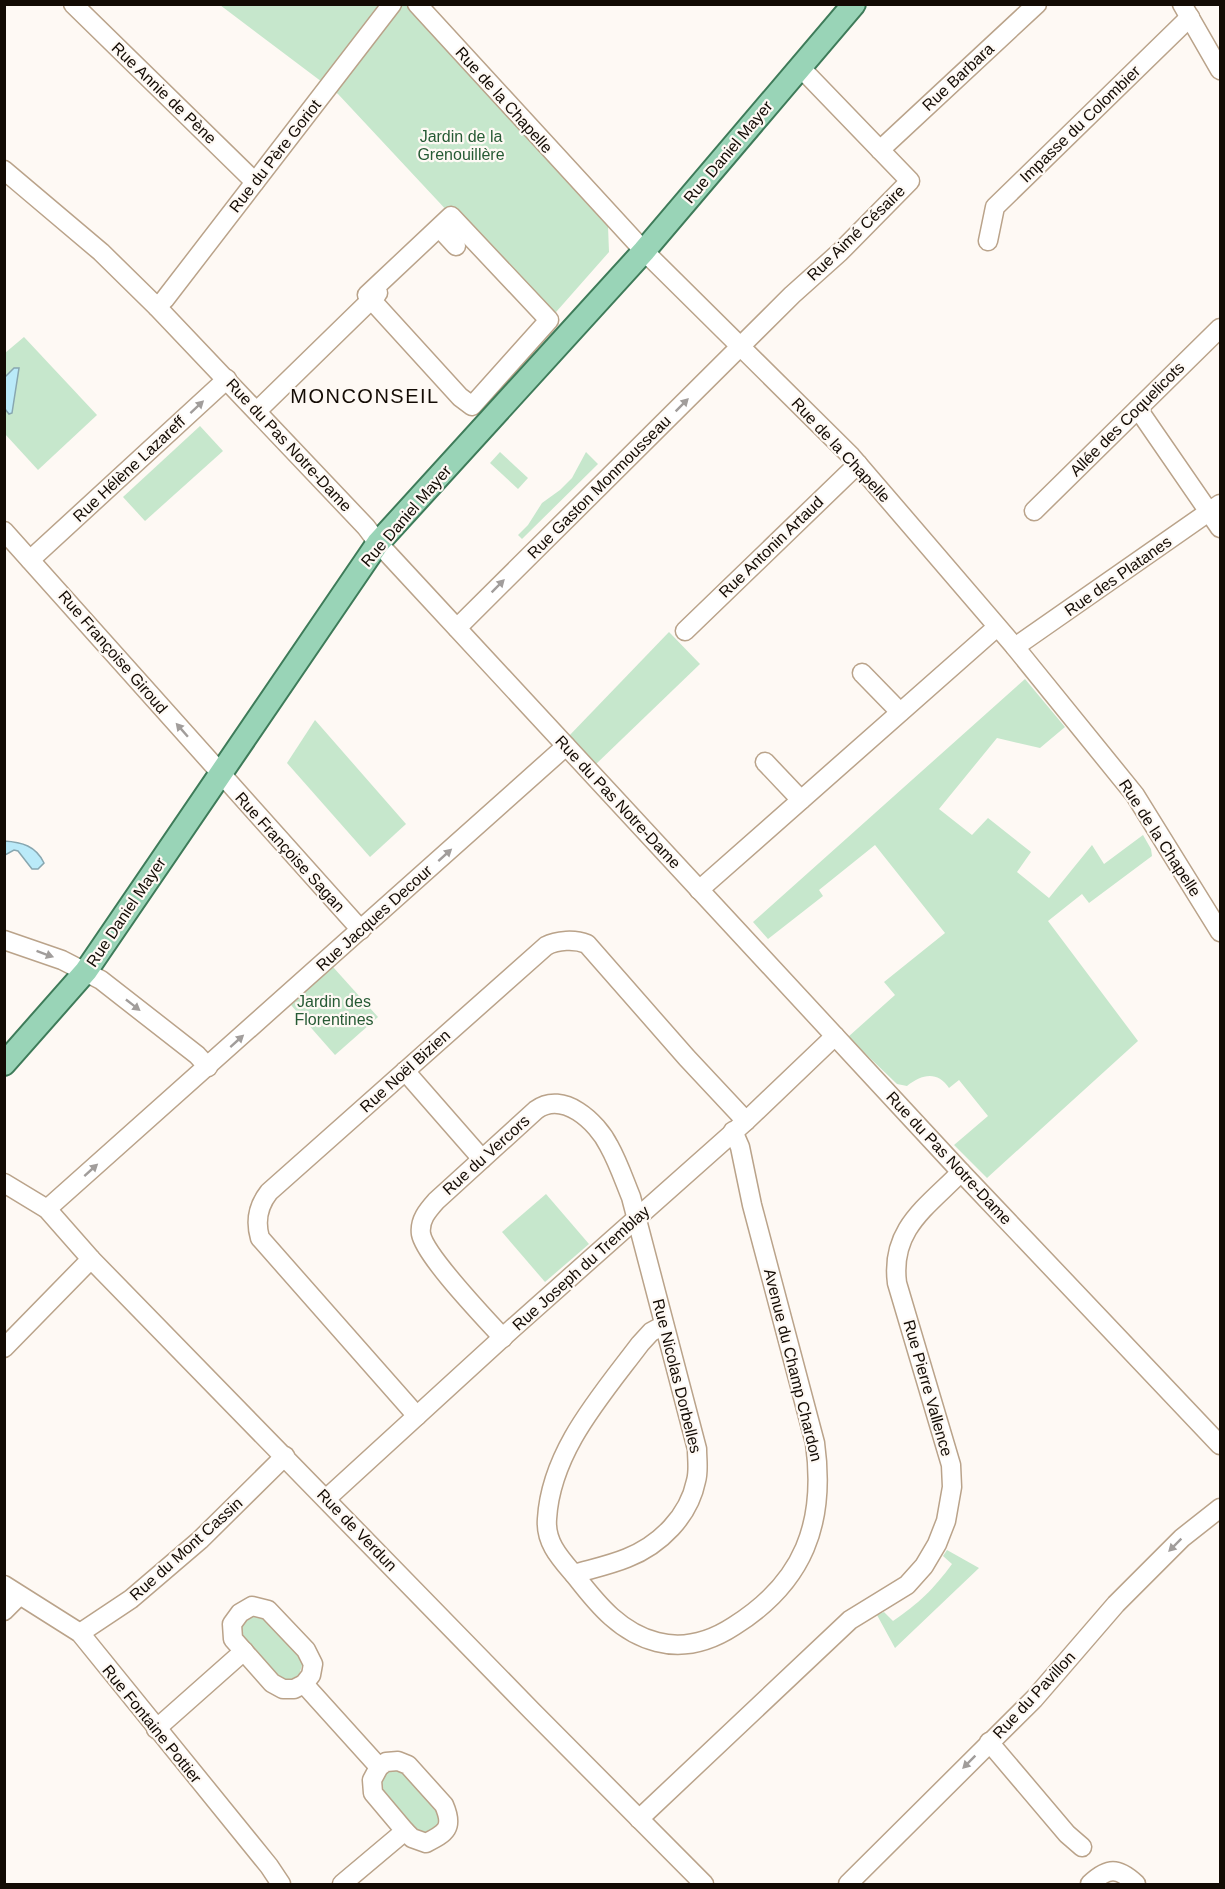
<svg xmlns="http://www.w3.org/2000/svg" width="1225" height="1889" font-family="Helvetica,sans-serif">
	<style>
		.green { fill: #c6e7cc }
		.water { fill: #baeaf9; stroke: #88a7b0; stroke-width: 1.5 }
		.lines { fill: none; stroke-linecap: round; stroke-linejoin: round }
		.minor-casing { stroke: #baa38a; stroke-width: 21 }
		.major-casing { stroke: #3e7b59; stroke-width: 26 }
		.minor { stroke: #fff; stroke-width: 18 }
		.major { stroke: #99d4b7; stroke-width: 22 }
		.oneway { fill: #a19d9b }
		.labels { text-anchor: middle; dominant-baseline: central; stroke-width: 4.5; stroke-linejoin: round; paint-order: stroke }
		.street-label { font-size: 16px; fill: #130b04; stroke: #fef9f4 }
		.park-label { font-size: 16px; fill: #265a34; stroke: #fef9f4 }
		.quarter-label { font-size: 20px; letter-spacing: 1.5px; fill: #130b04; stroke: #fef9f4 }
	</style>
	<rect width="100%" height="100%" fill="#fef9f4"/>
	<!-- green -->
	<g class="green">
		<polygon points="220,5 407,5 592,204 590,207 608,226 609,252 549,320 338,94"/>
		<polygon points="24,337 97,415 38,470 5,434 5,353"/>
		<polygon points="200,426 223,451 145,521 123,497"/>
		<polygon points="500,452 528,478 518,489 490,463"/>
		<polygon points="586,452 598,464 522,539 518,535 528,525 542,503 560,490 572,478"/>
		<polygon points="669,632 700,664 595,765 567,738"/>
		<path d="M1025 679 1065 727 1040 748 997 738 939 809 972 835 988 818 1031 852 1017 872 1049 898 1092 845 1104 864 1143 835 1151 849 1152 856 1089 903 1082 894 1048 921 1138 1041 987 1178 954 1145 988 1116 959 1080 949 1088C937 1070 921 1075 907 1086L897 1084 848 1037 895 995 884 982 945 933 875 845 819 890 823 896 768 939 753 922Z"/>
		<polygon points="315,720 406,824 370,857 287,763"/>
		<polygon points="333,967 378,1017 335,1055 291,1005"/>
		<polygon points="546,1194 589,1244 545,1282 502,1232"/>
		<path d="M947 1550 979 1568 895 1648 877 1615 884 1612 893 1621C919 1603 933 1590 952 1564L943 1556Z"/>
		<path d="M255 1615 266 1617 299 1651 303 1662 299 1675 287 1681C271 1675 265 1667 254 1655 241 1640 230 1626 255 1615Z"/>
		<path d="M393 1769 404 1771 436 1805 441 1816 437 1829 424 1835C409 1830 402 1820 392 1808 378 1793 368 1779 393 1769Z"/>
	</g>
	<!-- water -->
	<g class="water">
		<polygon points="14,368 19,368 12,413 9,414 5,409 5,377"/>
		<path d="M4 841C22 842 36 846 44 863L38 869H32L18 851 14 850 5 855Z"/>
	</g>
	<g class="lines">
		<defs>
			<g id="minor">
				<polyline points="73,4 255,182"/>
				<polyline points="417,4 644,251 851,456 1015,647 1135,795 1220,932"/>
				<polyline points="1182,4 1220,70"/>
				<polyline points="880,150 1037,4"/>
				<polyline points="4,170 101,252 157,307 366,527 378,543 961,1172 1220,1445"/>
				<polygon points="451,216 549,320 472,406 460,397 367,295"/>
				<polyline points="444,233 456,246"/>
				<polyline points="988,241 995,207 1190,17"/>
				<polyline points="157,307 165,299 392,4"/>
				<polyline points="1138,409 1220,528"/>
				<polyline points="257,411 378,293"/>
				<polyline points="1034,511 1220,328"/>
				<polyline points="4,531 361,930"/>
				<polyline points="30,560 227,379"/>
				<polyline points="457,628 792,295 840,252 910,181 800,67"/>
				<polyline points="685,631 858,464"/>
				<polyline points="1015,647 1220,504"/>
				<polyline points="862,673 900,712"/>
				<polyline points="765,762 801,800"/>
				<polyline points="699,890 997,627"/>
				<polyline points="4,940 62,960 101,980 197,1055 208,1067"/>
				<polyline points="405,1071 482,1159"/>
				<polyline points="4,1183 47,1209 91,1259 532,1711 704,1884"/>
				<polyline points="47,1209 566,746"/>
				<path d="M664 1325 651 1332 640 1344C601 1396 551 1451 547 1519 545 1544 562 1560 577 1578 598 1605 621 1633 657 1642 684 1649 711 1641 734 1626 804 1582 826 1523 815 1443L752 1205 740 1147 733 1131"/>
				<path d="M503 1338C485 1318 425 1256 421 1234 419 1220 428 1210 436 1201L536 1110C563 1090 597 1122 609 1146 618 1162 624 1180 631 1197L697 1449C697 1460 699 1471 696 1481 689 1516 660 1545 627 1558 610 1565 591 1569 574 1574"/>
				<polyline points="4,1348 91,1259"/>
				<path d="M417 1416 260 1238C255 1221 258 1206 269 1192L546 946C557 940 575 939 587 944L687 1058 746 1121"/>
				<polyline points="326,1499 513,1328 746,1121 835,1036"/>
				<polyline points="4,1585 80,1633 269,1866 281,1884"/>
				<polygon points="252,1606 268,1610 306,1650 313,1664 311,1675 304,1684 294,1689 283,1689 272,1683 233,1639 232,1624 240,1613"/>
				<polyline points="4,1611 19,1596"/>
				<polyline points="80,1633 131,1599 200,1540 285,1456"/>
				<polyline points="304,1684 379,1767"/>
				<polyline points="156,1729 244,1651"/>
				<polyline points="989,1742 1067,1834 1082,1847"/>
				<path d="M398 1761 408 1765 444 1805C454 1828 446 1833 426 1843L412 1838 405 1831 373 1793 372 1780 379 1767 386 1762Z"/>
				<path d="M639 1819 850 1620 907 1585 924 1566 937 1544 946 1521 952 1487 951 1465 897 1283C890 1229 927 1207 961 1172"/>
				<polyline points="342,1884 405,1831"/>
				<polyline points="848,1884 1034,1699 1116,1604 1182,1538 1220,1508"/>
				<path d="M1090 1884C1108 1867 1118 1867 1136 1884"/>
			</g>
			<polyline id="major" points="4,1064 86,971 378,543 644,251 854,4"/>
		</defs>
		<!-- minor casing -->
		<use href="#minor" class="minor-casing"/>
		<!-- major casing -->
		<use href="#major" class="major-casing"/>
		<!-- minor -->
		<use href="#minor" class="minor"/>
		<!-- major -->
		<use href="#major" class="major"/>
	</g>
	<!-- one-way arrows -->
	<defs><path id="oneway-solid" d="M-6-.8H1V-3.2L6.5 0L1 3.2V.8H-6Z" transform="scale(1.5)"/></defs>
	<g class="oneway">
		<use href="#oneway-solid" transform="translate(682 405) rotate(-45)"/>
		<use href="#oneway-solid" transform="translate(197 407) rotate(-43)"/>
		<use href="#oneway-solid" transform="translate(498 586) rotate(-45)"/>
		<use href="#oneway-solid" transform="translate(182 730) rotate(-131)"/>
		<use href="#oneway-solid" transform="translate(445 855) rotate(-42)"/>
		<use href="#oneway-solid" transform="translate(45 954) rotate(20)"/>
		<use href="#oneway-solid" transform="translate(133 1005) rotate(38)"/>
		<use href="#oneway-solid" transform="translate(237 1041) rotate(-42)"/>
		<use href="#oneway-solid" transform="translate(91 1170) rotate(-42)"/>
		<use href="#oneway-solid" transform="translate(1175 1545) rotate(135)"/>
		<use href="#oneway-solid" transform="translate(969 1762) rotate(135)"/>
	</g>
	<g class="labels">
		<!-- street labels -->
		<g class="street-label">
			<text transform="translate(958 77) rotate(-43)">Rue Barbara</text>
			<text transform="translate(164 93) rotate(44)">Rue Annie de Pène</text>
			<text transform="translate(504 100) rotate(48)">Rue de la Chapelle</text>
			<text transform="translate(1080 124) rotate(-44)">Impasse du Colombier</text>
			<text transform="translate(728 152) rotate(-50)">Rue Daniel Mayer</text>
			<text transform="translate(275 156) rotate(-52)">Rue du Père Goriot</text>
			<text transform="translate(856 233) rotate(-44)">Rue Aimé Césaire</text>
			<text transform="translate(1127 419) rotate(-45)">Allée des Coquelicots</text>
			<text transform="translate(289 445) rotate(47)">Rue du Pas Notre-Dame</text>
			<text transform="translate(841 450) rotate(47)">Rue de la Chapelle</text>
			<text transform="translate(129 469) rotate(-43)">Rue Hélène Lazareff</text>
			<text transform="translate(599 487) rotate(-45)">Rue Gaston Monmousseau</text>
			<text transform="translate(406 516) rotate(-49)">Rue Daniel Mayer</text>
			<text transform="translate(771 547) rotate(-44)">Rue Antonin Artaud</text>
			<text transform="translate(1118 576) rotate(-35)">Rue des Platanes</text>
			<text transform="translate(113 652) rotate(49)">Rue Françoise Giroud</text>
			<text transform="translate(618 802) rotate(47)">Rue du Pas Notre-Dame</text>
			<text transform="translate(1160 838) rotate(57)">Rue de la Chapelle</text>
			<text transform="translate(290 852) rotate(48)">Rue Françoise Sagan</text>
			<text transform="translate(126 912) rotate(-56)">Rue Daniel Mayer</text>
			<text transform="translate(374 918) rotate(-42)">Rue Jacques Decour</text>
			<text transform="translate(405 1071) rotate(-42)">Rue Noël Bizien</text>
			<text transform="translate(486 1155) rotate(-42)">Rue du Vercors</text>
			<text transform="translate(949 1158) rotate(47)">Rue du Pas Notre-Dame</text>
			<text transform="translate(581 1268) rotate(-42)">Rue Joseph du Tremblay</text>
			<text transform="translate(793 1365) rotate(76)">Avenue du Champ Chardon</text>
			<text transform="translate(677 1376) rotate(76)">Rue Nicolas Dorbelles</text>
			<text transform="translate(928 1388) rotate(74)">Rue Pierre Vallence</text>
			<text transform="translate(357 1530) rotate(46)">Rue de Verdun</text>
			<text transform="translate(186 1549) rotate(-42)">Rue du Mont Cassin</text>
			<text transform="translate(1034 1695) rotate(-47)">Rue du Pavillon</text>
			<text transform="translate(152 1724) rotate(51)">Rue Fontaine Pottier</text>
		</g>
		<!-- park labels -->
		<g class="park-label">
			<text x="461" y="136">Jardin de la<tspan x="461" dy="18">Grenouillère</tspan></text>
			<text x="334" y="1001">Jardin des<tspan x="334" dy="18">Florentines</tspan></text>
		</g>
		<!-- quarter labels -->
		<g class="quarter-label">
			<text x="365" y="396">MONCONSEIL</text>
		</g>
	</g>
	<!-- border -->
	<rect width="1225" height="1889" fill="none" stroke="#130b04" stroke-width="12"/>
</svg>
